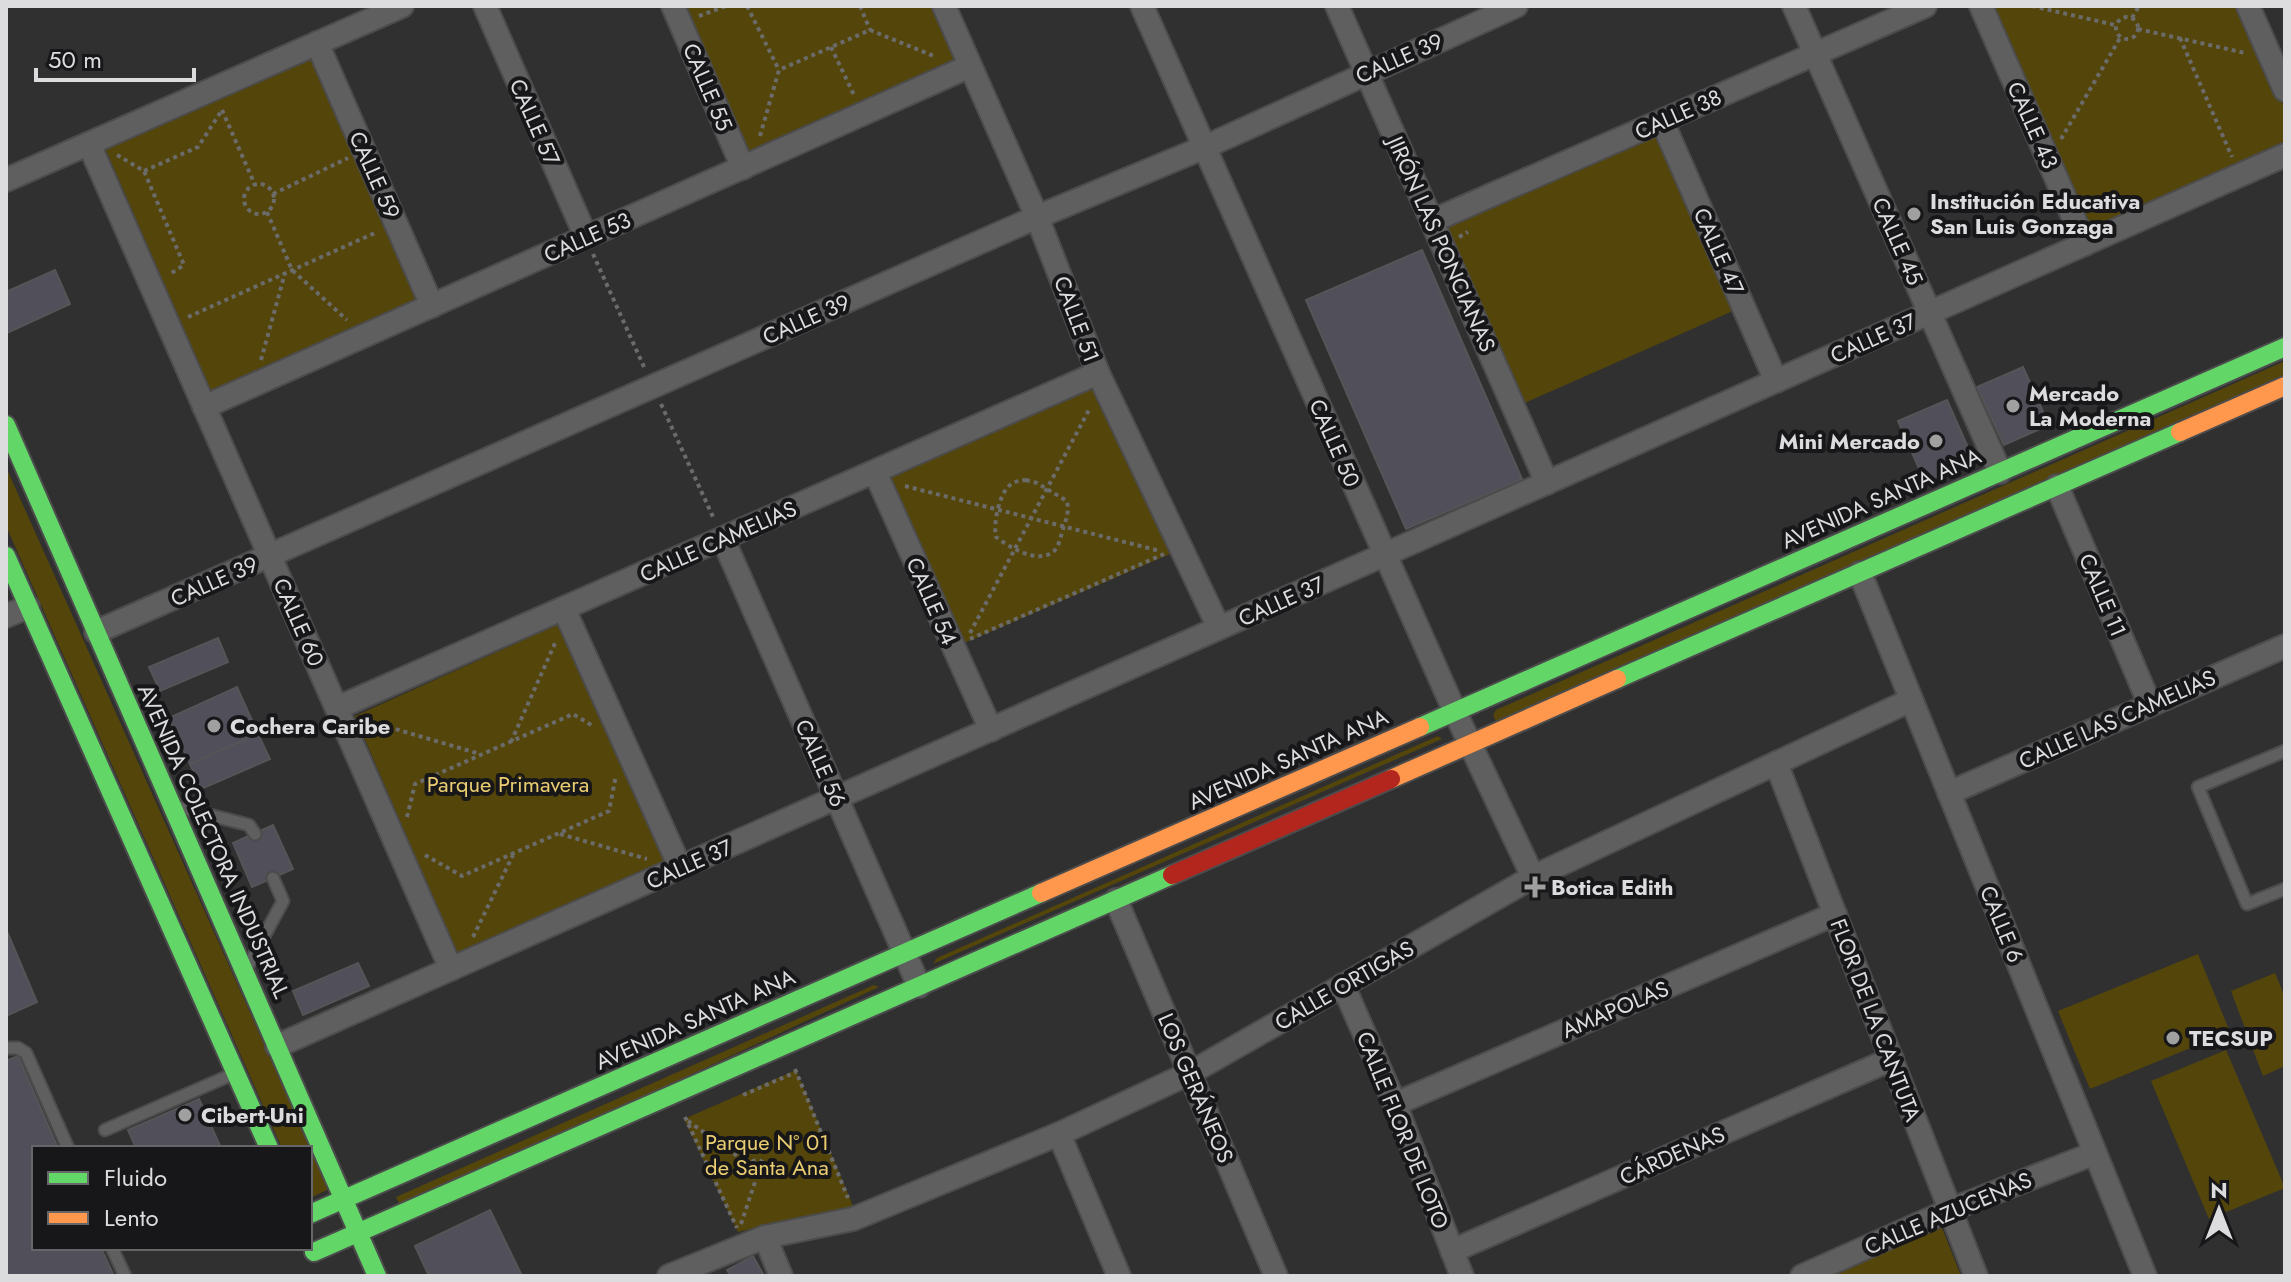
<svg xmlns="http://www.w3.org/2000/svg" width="2291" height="1282" font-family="Jost,sans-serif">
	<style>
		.green { fill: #54450a }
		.building { fill: #504f5a; stroke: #555557; stroke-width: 2 }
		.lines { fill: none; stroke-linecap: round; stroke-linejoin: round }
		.lane-casing { stroke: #4c4c4d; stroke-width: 15 }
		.street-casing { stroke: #4c4c4d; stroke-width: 26 }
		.fast-casing { stroke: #4c4c4d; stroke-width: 22 }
		.slow-casing { stroke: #4c4c4d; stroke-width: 22 }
		.jam-casing { stroke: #4c4c4d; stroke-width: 22 }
		.path { stroke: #6b6b6a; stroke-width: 4; stroke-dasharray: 4 4; stroke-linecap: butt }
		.lane { stroke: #5f5f5f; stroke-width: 11 }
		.street { stroke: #5f5f5f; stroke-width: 22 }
		.fast { stroke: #63d668; stroke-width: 18 }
		.slow { stroke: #ff974d; stroke-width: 18 }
		.jam { stroke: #b3261e; stroke-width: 18 }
		.poi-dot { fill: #a0a0a1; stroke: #171719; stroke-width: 3 }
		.labels { text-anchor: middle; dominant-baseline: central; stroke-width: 8; stroke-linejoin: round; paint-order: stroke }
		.street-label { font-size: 22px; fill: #dcdcde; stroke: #171719 }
		.poi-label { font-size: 22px; font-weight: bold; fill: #dcdcde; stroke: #171719; text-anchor: start }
		.park-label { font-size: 22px; fill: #eacd71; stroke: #171719 }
	</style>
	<rect width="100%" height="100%" fill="#303031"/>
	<!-- green -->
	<g class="green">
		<polygon points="680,6 934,6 960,62 748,157"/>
		<polygon points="1992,6 2239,6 2285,109 2285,149 2092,233"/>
		<polygon points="310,58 417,301 212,394 105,148"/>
		<polygon points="1664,130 1742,307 1520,405 1439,224"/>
		<polygon points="2285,361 2285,379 1496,721 1493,715 1496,710"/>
		<polygon points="1097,385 1170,554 964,643 888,476"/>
		<polygon points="6,467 327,1185 327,1190 310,1198 310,1148 282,1148 6,526"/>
		<polygon points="561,623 669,865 458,957 355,716"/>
		<polygon points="1438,736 1442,739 933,964 937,958"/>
		<polygon points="2198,954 2230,1032 2090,1089 2058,1011"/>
		<polygon points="2275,973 2285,997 2285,1066 2263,1076 2231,991"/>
		<polygon points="874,985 879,987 402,1209 396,1197"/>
		<polygon points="2226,1050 2285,1188 2209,1219 2151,1081"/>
		<polygon points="796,1070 853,1206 738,1232 684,1119"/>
		<polygon points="1942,1228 1961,1276 1829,1276"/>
	</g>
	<!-- building -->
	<g class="building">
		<polygon points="1422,250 1522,479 1406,529 1306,300"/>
		<polygon points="55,270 70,304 7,333 6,292"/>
		<polygon points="2023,367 2049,425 2004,445 1977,387"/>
		<polygon points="1947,400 1974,461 1925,482 1898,421"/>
		<polygon points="218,638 228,662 160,691 149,667"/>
		<polygon points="237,687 258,734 190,764 169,718"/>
		<polygon points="258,734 270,759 201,789 190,764"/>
		<polygon points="273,825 293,869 252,887 233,843"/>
		<polygon points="6,929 37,1002 6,1016"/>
		<polygon points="358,963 369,986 303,1015 293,991"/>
		<polygon points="18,1056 58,1148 34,1148 34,1248 101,1248 114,1276 6,1276 6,1061"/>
		<polygon points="199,1099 221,1148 136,1148 128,1130"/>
		<polygon points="490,1210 522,1276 429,1276 415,1246"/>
		<polygon points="753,1256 764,1276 731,1276 727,1270"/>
	</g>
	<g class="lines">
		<defs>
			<g id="lane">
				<polyline points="2285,751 2198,787 2247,904 2285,889"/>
				<polyline points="178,807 249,825 255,834"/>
				<polyline points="247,968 283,901 273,878"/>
				<polyline points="6,1048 18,1048 26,1053 68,1148"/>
				<polyline points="105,1130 233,1074"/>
				<polyline points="112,1248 125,1276"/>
			</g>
			<g id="street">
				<polyline points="485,6 586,237"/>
				<polyline points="673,6 743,168"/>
				<polyline points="944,6 1037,217 1098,373 1219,628"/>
				<polyline points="1142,6 1455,712 1533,877"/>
				<polyline points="1337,6 1547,483"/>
				<polyline points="1794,6 2000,472"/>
				<polyline points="1981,6 2085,244"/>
				<polyline points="2248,6 2285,90"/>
				<polyline points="317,43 432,306"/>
				<polyline points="1662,121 1776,381"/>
				<polyline points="89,144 451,969"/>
				<polyline points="6,180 402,6"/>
				<polyline points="1432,221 1925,6"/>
				<polyline points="204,407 970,66"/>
				<polyline points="875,472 991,730"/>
				<polyline points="2057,486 2150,705"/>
				<polyline points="723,539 919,986"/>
				<polyline points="1860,573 2145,1276"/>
				<polyline points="564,609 680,867"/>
				<polyline points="6,616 28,607"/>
				<polyline points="96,632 1037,217 1205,147 1516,6"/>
				<polyline points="337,708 1098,373"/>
				<polyline points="1776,763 1976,1276"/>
				<polyline points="1949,793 2285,646"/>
				<polyline points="1116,900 1276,1276"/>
				<polyline points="1343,985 1395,1104 1462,1276"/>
				<polyline points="277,1046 2285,155"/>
				<polyline points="1395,1104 1835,914"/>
				<polyline points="1059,1134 1119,1276"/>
				<polyline points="765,1237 781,1276"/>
				<polyline points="1452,1251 1892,1059"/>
				<polyline points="669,1276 765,1237 853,1219 1059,1134 1190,1073 1533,877 1911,700"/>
				<polyline points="1802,1276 1950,1210 2095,1153"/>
			</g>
			<g id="fast">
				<polyline points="6,425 377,1276"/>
				<polyline points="6,556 269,1148"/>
				<polyline points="1617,679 2180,432"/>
				<polyline points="1420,727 2285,347"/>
				<polyline points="310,1214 1041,893"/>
				<polyline points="314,1252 1172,875"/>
			</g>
			<g id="slow">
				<polyline points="2180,432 2285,386"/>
				<polyline points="1391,779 1617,679"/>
				<polyline points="1041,893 1420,727"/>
			</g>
			<polyline id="jam" points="1172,875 1391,779"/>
		</defs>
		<!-- lane casing -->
		<use href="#lane" class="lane-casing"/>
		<!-- street casing -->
		<use href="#street" class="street-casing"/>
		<!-- fast casing -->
		<use href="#fast" class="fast-casing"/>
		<!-- slow casing -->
		<use href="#slow" class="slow-casing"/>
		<!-- jam casing -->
		<use href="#jam" class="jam-casing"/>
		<!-- path -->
		<g class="path">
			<polyline points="747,6 779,70"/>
			<polyline points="860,6 870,30"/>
			<polyline points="2032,6 2115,25"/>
			<polyline points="699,16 726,6"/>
			<circle cx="2127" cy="28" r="11"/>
			<polyline points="2132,18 2139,6"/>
			<polyline points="2138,29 2245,53"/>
			<polyline points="2180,38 2232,157"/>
			<polyline points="831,47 854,95"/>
			<polyline points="222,110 255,185"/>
			<polyline points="760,136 779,70 870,30 936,57"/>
			<polyline points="2061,139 2120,38"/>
			<polyline points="117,155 144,171 184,265 170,274"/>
			<polyline points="144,171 198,147 222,110"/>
			<circle cx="259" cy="199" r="15"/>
			<polyline points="273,194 348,158"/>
			<polyline points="267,212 292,270 347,320"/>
			<polyline points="1459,237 1468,232"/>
			<polyline points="593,254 644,367"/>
			<polyline points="188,317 377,232"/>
			<polyline points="261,360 285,273"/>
			<polyline points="661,404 714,519"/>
			<path d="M1026 480 1037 483 1067 501C1069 511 1067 517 1064 526 1061 534 1060 544 1055 550 1040 566 1009 547 996 537 993 524 999 496 1008 487 1013 481 1019 481 1026 480Z"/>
			<polyline points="905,486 1160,551"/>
			<polyline points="970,633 1090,408"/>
			<polyline points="970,639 1164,554"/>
			<polyline points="365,720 480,754"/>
			<polyline points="511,742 556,641"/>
			<polyline points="407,817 415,784 573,714 593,726"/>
			<polyline points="560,834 647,859"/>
			<polyline points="425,855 462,876 609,811 616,775"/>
			<polyline points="473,937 513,855"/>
			<polyline points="795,1069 848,1198"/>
			<polyline points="743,1095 796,1072"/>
			<polyline points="685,1117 737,1228"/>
			<polyline points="688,1121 750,1165"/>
			<circle cx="757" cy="1168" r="8"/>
			<polyline points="765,1166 776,1160"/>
			<polyline points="741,1224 757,1176"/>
		</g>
		<!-- lane -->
		<use href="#lane" class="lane"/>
		<!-- street -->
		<use href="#street" class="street"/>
		<!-- fast -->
		<use href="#fast" class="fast"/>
		<!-- slow -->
		<use href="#slow" class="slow"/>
		<!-- jam -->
		<use href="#jam" class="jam"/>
	</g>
	<!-- markers -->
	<g class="poi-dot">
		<circle cx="1914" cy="214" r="8"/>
		<circle cx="2013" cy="406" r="8"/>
		<circle cx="1936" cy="441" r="8"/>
		<circle cx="214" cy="726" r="8"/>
		<path d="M1531 875h8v8h8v8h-8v8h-8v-8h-8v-8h8z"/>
		<circle cx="2173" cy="1038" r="8"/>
		<circle cx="185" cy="1115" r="8"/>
	</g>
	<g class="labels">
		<!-- street labels -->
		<g class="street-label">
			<text transform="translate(1399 58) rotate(-24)">CALLE 39</text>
			<text transform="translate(708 87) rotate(67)">CALLE 55</text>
			<text transform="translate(1678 114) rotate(-24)">CALLE 38</text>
			<text transform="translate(535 122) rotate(66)">CALLE 57</text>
			<text transform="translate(2033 125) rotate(66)">CALLE 43</text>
			<text transform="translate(375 175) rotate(66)">CALLE 59</text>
			<text transform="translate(587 237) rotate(-24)">CALLE 53</text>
			<text transform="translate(1898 241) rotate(66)">CALLE 45</text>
			<text transform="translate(1442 244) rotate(66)">JIRÓN LAS PONCIANAS</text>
			<text transform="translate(1719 251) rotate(66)">CALLE 47</text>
			<text transform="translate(806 319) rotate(-24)">CALLE 39</text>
			<text transform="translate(1077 319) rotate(69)">CALLE 51</text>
			<text transform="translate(1873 338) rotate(-24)">CALLE 37</text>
			<text transform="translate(1335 443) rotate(66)">CALLE 50</text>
			<text transform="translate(1881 498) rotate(-24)">AVENIDA SANTA ANA</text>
			<text transform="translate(718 541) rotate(-24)">CALLE CAMELIAS</text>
			<text transform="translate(214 581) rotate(-24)">CALLE 39</text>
			<text transform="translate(2103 595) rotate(67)">CALLE 11</text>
			<text transform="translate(932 601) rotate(66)">CALLE 54</text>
			<text transform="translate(1281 601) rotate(-24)">CALLE 37</text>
			<text transform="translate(299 622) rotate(66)">CALLE 60</text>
			<text transform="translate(2117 719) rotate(-24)">CALLE LAS CAMELIAS</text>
			<text transform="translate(1288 759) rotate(-24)">AVENIDA SANTA ANA</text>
			<text transform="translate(821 763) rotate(66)">CALLE 56</text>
			<text transform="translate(214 841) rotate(66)">AVENIDA COLECTORA INDUSTRIAL</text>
			<text transform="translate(689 864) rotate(-24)">CALLE 37</text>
			<text transform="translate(2002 924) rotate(68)">CALLE 6</text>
			<text transform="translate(1344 985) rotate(-30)">CALLE ORTIGAS</text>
			<text transform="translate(1615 1009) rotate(-23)">AMAPOLAS</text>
			<text transform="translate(695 1019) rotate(-24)">AVENIDA SANTA ANA</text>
			<text transform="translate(1876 1020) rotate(69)">FLOR DE LA CANTUTA</text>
			<text transform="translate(1196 1088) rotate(67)">LOS GERÁNEOS</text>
			<text transform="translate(1403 1130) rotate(68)">CALLE FLOR DE LOTO</text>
			<text transform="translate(1672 1155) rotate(-24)">CÁRDENAS</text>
			<text transform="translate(1948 1213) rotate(-23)">CALLE AZUCENAS</text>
		</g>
		<!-- poi labels -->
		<g class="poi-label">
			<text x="1930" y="201">Institución Educativa<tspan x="1930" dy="25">San Luis Gonzaga</tspan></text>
			<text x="2029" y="393">Mercado<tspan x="2029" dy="25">La Moderna</tspan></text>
			<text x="1920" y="441" text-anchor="end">Mini Mercado</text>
			<text x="230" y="726">Cochera Caribe</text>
			<text x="1551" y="887">Botica Edith</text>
			<text x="2189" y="1038">TECSUP</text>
			<text x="201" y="1115">Cibert-Uni</text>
		</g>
		<!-- park labels -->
		<g class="park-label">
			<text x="508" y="784">Parque Primavera</text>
			<text x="767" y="1142">Parque N° 01<tspan x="767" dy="25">de Santa Ana</tspan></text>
		</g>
	</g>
	<!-- border -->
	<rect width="2291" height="1282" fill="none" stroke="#dcdcde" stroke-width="16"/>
	<!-- legend -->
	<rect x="32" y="1146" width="280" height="104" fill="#171719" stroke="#666668" stroke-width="2"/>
	<rect x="48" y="1172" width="40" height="12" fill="#63d668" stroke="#666668" stroke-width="2"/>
	<text x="104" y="1186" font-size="24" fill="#dcdcde">Fluido</text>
	<rect x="48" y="1212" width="40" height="12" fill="#ff974d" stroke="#666668" stroke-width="2"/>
	<text x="104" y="1226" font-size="24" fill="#dcdcde">Lento</text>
	<!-- north arrow -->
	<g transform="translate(2219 1210)" stroke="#171719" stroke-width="6" paint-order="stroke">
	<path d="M0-6L14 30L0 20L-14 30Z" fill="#dcdcde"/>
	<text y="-12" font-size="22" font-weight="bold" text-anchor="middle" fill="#dcdcde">N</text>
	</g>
	<!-- scale -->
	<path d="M36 68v12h158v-12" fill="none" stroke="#dcdcde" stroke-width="4"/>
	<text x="48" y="68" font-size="24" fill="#dcdcde" stroke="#171719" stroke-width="6" paint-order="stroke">50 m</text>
</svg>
